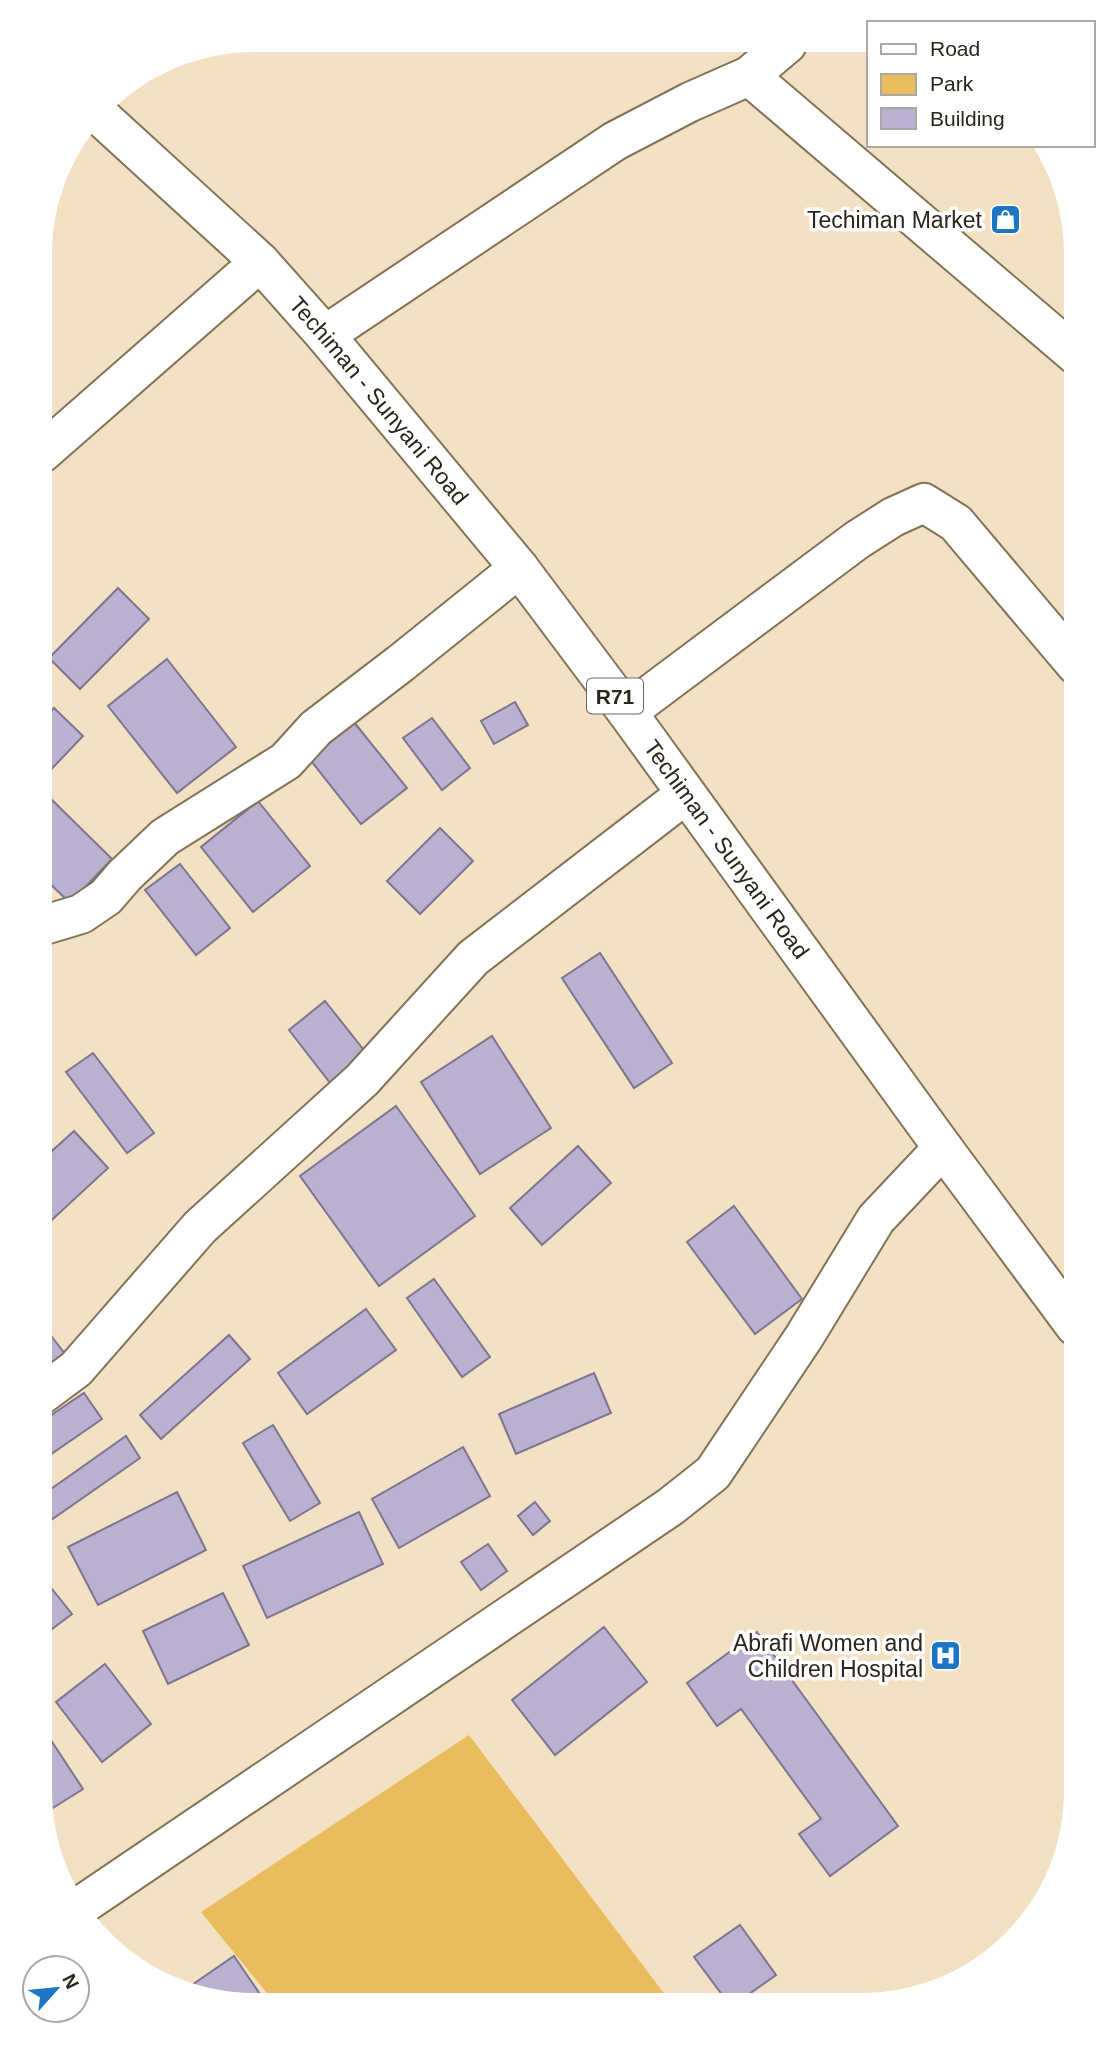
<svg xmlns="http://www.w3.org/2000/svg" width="1116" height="2045" font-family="Helvetica,sans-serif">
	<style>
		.green { fill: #e9bd5e }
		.building { fill: #bab1d0; stroke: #7c7490; stroke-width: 2 }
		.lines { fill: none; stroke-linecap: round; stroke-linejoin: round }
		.minor-casing { stroke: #817357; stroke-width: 42 }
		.primary-casing { stroke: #817357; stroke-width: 42 }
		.minor { stroke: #fff; stroke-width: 38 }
		.primary { stroke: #fff; stroke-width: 38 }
		.labels { text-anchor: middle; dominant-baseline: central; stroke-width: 7; stroke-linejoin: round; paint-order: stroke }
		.shield { fill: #fff; stroke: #6b665f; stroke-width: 2 }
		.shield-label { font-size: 21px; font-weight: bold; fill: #2b251a }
		.poi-label { font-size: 23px; fill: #2b251a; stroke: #fff; text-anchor: end }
		.street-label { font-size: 23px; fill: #2b251a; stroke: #fff }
	</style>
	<rect width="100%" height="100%" fill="#f2e2c3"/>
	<!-- green -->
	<polygon class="green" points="469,1735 672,2004 275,2003 201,1912"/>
	<!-- building -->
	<g class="building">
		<polygon points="118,588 149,619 80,689 49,658"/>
		<polygon points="167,659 236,747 177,793 108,706"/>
		<polygon points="515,702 528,725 494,744 481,721"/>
		<polygon points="54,708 83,736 41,780 41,721"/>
		<polygon points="432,718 470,768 442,790 403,738"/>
		<polygon points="353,721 407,788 361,824 308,757"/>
		<polygon points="49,797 112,859 70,903 41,875 41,805"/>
		<polygon points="258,801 310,866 253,912 201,847"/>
		<polygon points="440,828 473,861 420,914 387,881"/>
		<polygon points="180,864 230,928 196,955 145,890"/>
		<polygon points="600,953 672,1063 634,1088 562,978"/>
		<polygon points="325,1001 371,1059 334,1088 289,1030"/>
		<polygon points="492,1036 551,1128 480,1174 421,1082"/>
		<polygon points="93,1053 154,1133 127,1153 66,1072"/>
		<polygon points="396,1106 475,1216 379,1286 300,1176"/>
		<polygon points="74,1131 108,1168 41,1230 41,1161"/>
		<polygon points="578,1146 611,1183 542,1245 510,1208"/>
		<polygon points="734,1206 802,1299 755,1334 687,1242"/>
		<polygon points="434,1279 490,1357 462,1377 407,1298"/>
		<polygon points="366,1309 396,1350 307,1414 278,1373"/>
		<polygon points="41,1323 66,1355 41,1376"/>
		<polygon points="229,1335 250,1359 161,1439 140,1415"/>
		<polygon points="594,1373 611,1413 516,1454 499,1414"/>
		<polygon points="84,1393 102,1419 41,1461 41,1422"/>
		<polygon points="273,1425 320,1503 290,1521 243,1443"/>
		<polygon points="126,1436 140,1458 51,1520 41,1505 41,1496"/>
		<polygon points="463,1447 490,1496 399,1548 372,1499"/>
		<polygon points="177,1492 206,1550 98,1605 68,1547"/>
		<polygon points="535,1502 550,1521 533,1535 518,1516"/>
		<polygon points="359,1512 383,1564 267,1618 243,1566"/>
		<polygon points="488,1544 507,1571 481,1590 461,1562"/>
		<polygon points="40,1574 72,1614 40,1638"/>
		<polygon points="223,1593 249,1645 168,1684 143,1631"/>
		<polygon points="604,1627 647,1682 555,1755 512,1700"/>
		<polygon points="757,1632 898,1826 830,1876 799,1834 821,1819 741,1709 717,1726 687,1683"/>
		<polygon points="105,1664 151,1724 102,1762 56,1702"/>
		<polygon points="41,1725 83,1789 53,1808 40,1789"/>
		<polygon points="740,1925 776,1975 735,2004 729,2004 694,1957"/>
		<polygon points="234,1956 266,2003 226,2003 189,1987"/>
	</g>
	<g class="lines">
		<defs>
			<g id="minor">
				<polyline points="749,76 787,44"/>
				<polyline points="325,335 615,141 690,102 749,76 1076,355"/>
				<polyline points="42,453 260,262"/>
				<polyline points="627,712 857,540 893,517 924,503 956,523 1076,665"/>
				<polyline points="41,926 81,914 106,897 125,875 165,837 286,761 316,728 401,663 519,568"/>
				<polyline points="41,1395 76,1369 200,1227 362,1080 473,958 686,794"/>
				<polyline points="76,1909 670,1507 713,1473 804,1337 876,1219 943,1148"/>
			</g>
			<g id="primary">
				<path id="s1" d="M98 114 260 262 325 335 519 568 627 712 943 1148 1075 1326"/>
			</g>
		</defs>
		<!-- minor casing -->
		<use href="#minor" class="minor-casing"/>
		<!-- primary casing -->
		<use href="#primary" class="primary-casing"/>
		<!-- minor -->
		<use href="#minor" class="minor"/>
		<!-- primary -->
		<use href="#primary" class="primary"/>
	</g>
	<!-- icons -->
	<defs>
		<symbol id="shop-square" viewBox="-11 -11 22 22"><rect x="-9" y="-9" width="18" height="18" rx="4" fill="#1c76c3" stroke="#fff"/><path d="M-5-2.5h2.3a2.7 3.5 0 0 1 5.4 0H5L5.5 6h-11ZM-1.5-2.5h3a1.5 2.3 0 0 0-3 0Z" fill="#fff"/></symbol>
		<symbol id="hospital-square" viewBox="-11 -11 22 22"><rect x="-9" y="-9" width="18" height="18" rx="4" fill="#1c76c3" stroke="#fff"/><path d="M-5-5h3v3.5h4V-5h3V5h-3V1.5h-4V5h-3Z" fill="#fff"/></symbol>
	</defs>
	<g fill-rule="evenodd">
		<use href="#shop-square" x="988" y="202" width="35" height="35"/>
		<use href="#hospital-square" x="928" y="1638" width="35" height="35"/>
	</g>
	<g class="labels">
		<!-- shield labels -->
		<rect class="shield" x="587" y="678.5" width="56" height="35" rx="5"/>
		<g class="shield-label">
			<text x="615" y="696">R71</text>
		</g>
		<!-- poi labels -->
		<g class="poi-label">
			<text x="982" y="220">Techiman Market</text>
			<text x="923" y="1643">Abrafi Women and<tspan x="923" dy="26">Children Hospital</tspan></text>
		</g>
		<!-- street labels -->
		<g class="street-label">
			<text stroke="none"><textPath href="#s1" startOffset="402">Techiman - Sunyani Road</textPath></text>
			<text stroke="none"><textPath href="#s1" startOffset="970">Techiman - Sunyani Road</textPath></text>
		</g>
	</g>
	<!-- crop -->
	<path d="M0 0H1116V2045H0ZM254 52H862A202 202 0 0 1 1064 254V1791A202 202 0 0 1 862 1993H254A202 202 0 0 1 52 1791V254A202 202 0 0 1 254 52Z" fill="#fff" fill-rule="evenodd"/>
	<!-- legend -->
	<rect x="867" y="21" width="228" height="126" fill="#ffffff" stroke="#aaa8a3" stroke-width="2"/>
	<rect x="881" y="44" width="35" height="10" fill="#ffffff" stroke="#aaa8a3" stroke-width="2"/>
	<text x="930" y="56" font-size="21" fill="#2b251a">Road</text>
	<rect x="881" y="74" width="35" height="21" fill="#e9bd5e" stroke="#aaa8a3" stroke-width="2"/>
	<text x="930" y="91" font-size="21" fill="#2b251a">Park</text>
	<rect x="881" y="108" width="35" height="21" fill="#bab1d0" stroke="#aaa8a3" stroke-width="2"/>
	<text x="930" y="126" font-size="21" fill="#2b251a">Building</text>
	<!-- north arrow -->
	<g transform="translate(56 1989) rotate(63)"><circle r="33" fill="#ffffff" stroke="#aaa8a3" stroke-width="2"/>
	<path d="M0-5L12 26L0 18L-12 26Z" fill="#1c76c3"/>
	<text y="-10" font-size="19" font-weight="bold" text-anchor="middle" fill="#2b251a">N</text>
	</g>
</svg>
